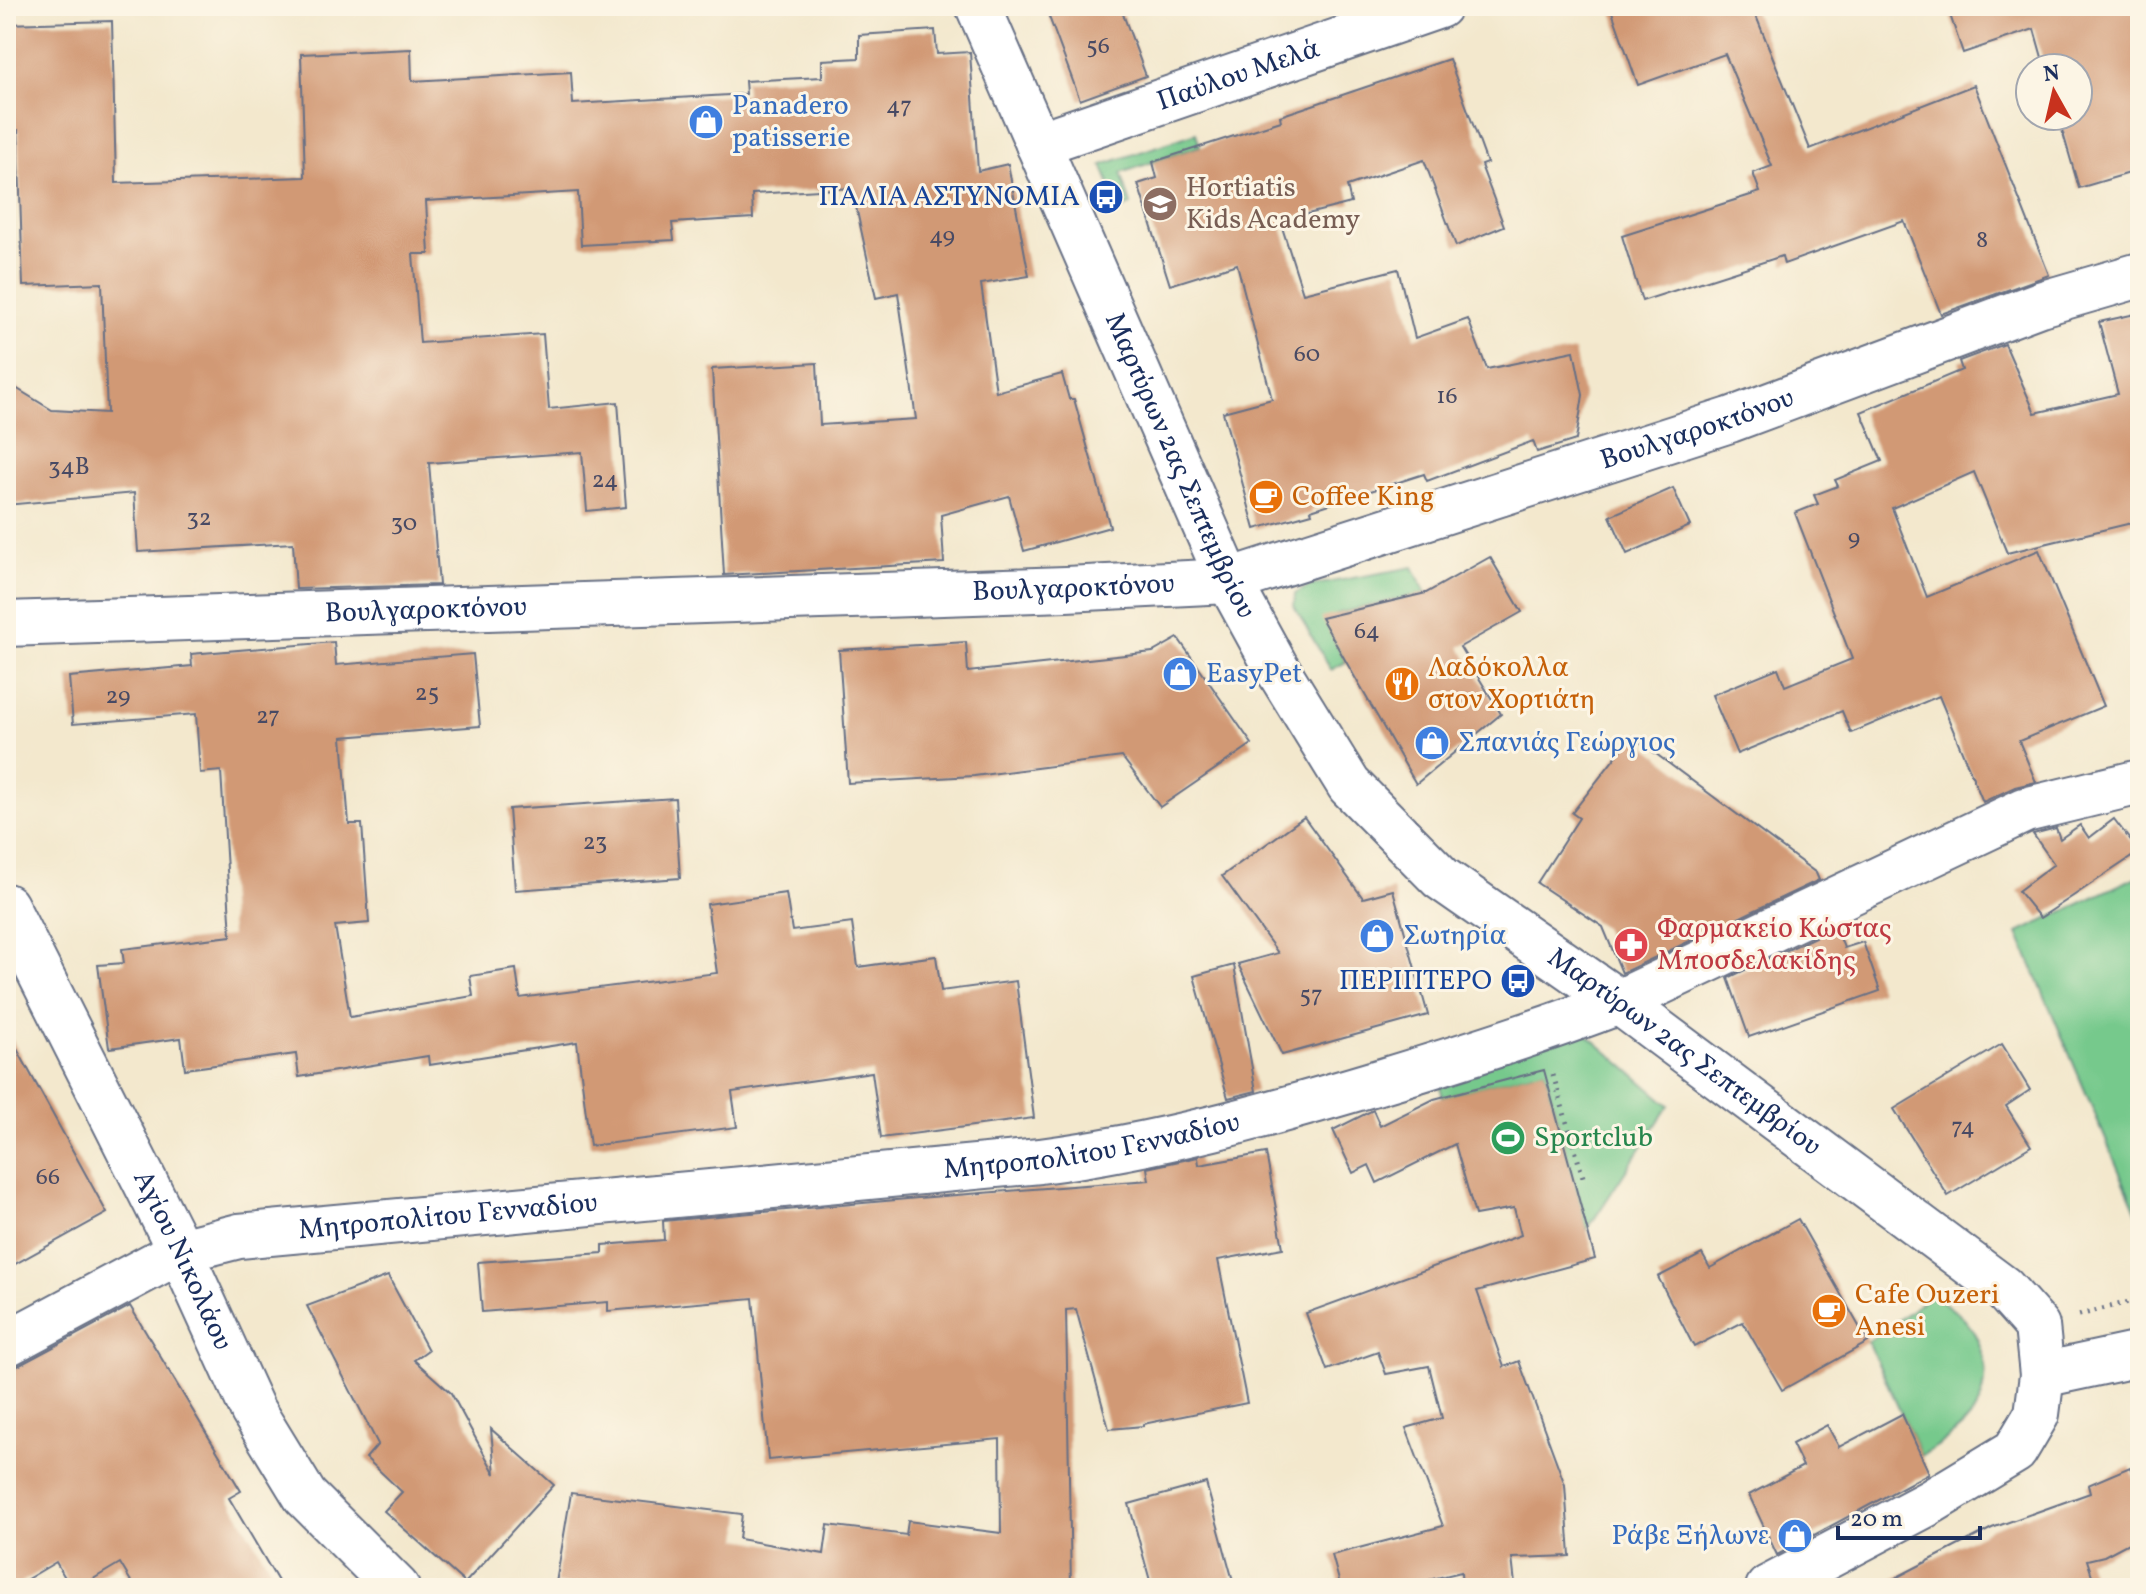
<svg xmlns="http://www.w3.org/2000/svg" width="2146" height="1594" font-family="Vollkorn,serif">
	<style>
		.green { fill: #76c98c; stroke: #487c75; stroke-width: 2 }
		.building { fill: #d19974 }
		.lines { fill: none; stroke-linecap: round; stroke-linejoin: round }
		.minor-casing { stroke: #677085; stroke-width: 48 }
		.path { stroke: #677085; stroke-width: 5; stroke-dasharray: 2 6; stroke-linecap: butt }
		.minor { stroke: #fff; stroke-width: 44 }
		.labels { text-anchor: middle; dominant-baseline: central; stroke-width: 6; stroke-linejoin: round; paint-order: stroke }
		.number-label { font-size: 24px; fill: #484a64 }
		.street-label { font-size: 28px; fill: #1b2f5e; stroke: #fcf5e5 }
		.shop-label { font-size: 28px; fill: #366cbe; stroke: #fcf5e5; text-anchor: start }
		.education-label { font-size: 28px; fill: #785e54; stroke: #fcf5e5; text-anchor: start }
		.transit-label { font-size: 28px; fill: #164399; stroke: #fcf5e5; text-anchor: end }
		.food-label { font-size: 28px; fill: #c56008; stroke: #fcf5e5; text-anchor: start }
		.health-label { font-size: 28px; fill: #be3a42; stroke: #fcf5e5; text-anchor: start }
		.leisure-label { font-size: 28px; fill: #27864d; stroke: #fcf5e5; text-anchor: start }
	</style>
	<rect width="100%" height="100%" fill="#fcf5e5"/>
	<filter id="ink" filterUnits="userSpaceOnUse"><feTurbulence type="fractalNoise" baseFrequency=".0125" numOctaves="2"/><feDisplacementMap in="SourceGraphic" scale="16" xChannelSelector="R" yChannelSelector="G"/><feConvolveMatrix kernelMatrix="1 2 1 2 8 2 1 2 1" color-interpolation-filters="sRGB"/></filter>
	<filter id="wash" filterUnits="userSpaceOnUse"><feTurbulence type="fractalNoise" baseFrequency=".006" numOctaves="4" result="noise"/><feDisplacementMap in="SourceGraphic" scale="32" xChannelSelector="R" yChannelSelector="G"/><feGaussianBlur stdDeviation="1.8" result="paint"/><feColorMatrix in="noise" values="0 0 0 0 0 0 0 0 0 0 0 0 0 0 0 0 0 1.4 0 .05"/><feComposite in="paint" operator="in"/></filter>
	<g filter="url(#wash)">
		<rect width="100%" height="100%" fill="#f3e8cd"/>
		<!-- green -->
		<g class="green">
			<polygon points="1196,133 1200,146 1121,173 1131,205 1120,210 1102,165"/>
			<polygon points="1413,567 1426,593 1339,613 1325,622 1346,662 1331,670 1294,606 1295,594 1309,586"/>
			<polygon points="2140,875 2140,1220 2018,933"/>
			<polygon points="1583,1031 1669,1105 1587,1230 1544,1070 1443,1097 1436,1073"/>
			<path d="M1933 1294C1942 1302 1953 1309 1962 1317 1974 1329 1981 1345 1984 1361 1992 1410 1959 1433 1921 1456L1868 1342Z"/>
		</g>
		<g id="blocks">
			<!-- building -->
			<g class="building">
				<polygon points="1045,6 1120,6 1146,76 1080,100"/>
				<polygon points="1610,6 1752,6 1810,149 1974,85 2049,275 1941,314 1904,221 1784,264 1782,256 1642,301 1622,236 1760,192 1753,173 1772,166 1725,54 1638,85"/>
				<polygon points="1947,6 2140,6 2140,170 2079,188 2058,116 2078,116 2078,68 2045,68 2034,29 1963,53"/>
				<polygon points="112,21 116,183 305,177 301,54 411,49 412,81 571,72 573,104 746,94 745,81 822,77 822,60 859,58 859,35 935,30 937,54 970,52 978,171 1008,164 1029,276 981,284 996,392 1062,374 1069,399 1074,399 1110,527 1024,551 1009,496 941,515 944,563 724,575 712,369 817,363 820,425 916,419 898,293 876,298 852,188 752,194 753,218 672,223 674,240 581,245 578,192 426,201 429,254 413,254 420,343 543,334 549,409 618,402 626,507 587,511 582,452 429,463 439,585 296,589 293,543 138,552 134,493 6,505 6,382 52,410 107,413 102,283 23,286 18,130 14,130 13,104 6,104 6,24"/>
				<polygon points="1449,59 1487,163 1481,165 1504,226 1456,246 1424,160 1347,186 1351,203 1280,221 1303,293 1398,269 1415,338 1468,319 1487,369 1574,351 1583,395 1576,440 1537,452 1533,441 1427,481 1424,474 1311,510 1312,513 1255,529 1223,412 1272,399 1237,264 1170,285 1138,184 1157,178 1153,162 1281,121 1280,116"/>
				<polygon points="2140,313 2140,521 2007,553 1974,472 1892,508 1927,597 2039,550 2104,706 2019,741 2036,782 2015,787 1983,802 1939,696 1851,733 1842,711 1737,754 1712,695 1778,668 1785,686 1852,659 1795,513 1818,504 1814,495 1838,486 1835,480 1882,461 1861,412 1962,370 1959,361 2005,344 2035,413 2118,394 2099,322"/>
				<polygon points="1673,488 1690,526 1627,554 1610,516"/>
				<polygon points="1490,557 1522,612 1460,647 1501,714 1416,784 1321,618 1426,593"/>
				<polygon points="1178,638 1252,744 1160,807 1122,757 974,776 848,783 839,650 966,642 968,672 1153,652"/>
				<polygon points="334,642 336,665 473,654 480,726 342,737 349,824 362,824 369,923 335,926 350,1017 473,996 470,976 516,969 520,998 717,973 707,904 786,893 792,931 852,923 858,967 936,956 941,991 1016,981 1034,1118 881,1138 872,1072 732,1092 737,1127 590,1146 577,1042 429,1065 428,1056 299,1077 296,1054 185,1069 181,1038 109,1048 98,965 124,963 122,949 231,936 221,771 200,773 196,714 73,724 69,677 192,666 191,654"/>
				<polygon points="1632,736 1816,873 1819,880 1622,973 1603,927 1537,883 1579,818 1572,813"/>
				<polygon points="675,798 680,878 515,890 509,809"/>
				<polygon points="1304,817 1363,898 1393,890 1428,1015 1282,1055 1238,964 1278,953 1222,876"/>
				<polygon points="2114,819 2139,852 2040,918 2018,891 2054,864 2033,834 2056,828 2060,839 2080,825 2089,838"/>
				<polygon points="1836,927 1844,948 1863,942 1880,991 1749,1037 1728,978"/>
				<polygon points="1234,965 1256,1091 1228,1098 1194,976"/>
				<polygon points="6,1029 107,1213 6,1269"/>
				<polygon points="2002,1044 2030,1090 2006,1106 2031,1146 1948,1196 1894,1109"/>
				<polygon points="1544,1070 1595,1259 1477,1291 1504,1367 1519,1361 1565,1485 1570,1556 1512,1558 1515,1584 1462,1588 1461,1572 1396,1588 1341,1588 1332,1555 1443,1526 1406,1428 1442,1418 1429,1366 1386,1374 1378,1352 1327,1370 1306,1313 1521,1235 1514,1208 1475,1215 1455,1144 1377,1183 1369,1165 1353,1173 1333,1130 1373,1110 1380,1126 1434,1099"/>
				<polygon points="1266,1153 1283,1248 1218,1260 1247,1403 1143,1424 1143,1426 1109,1429 1076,1309 1066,1310 1071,1588 586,1588 556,1583 571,1493 742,1514 739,1539 824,1554 828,1525 906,1535 908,1521 1001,1533 1000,1439 768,1460 753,1298 608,1311 608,1302 482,1312 478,1262 603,1253 603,1245 664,1240 663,1221 918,1198 1149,1180 1147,1168 1198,1157 1199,1165"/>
				<polygon points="1798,1219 1868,1342 1782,1390 1743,1322 1694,1347 1658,1277 1702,1254 1710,1268"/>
				<polygon points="388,1276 428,1350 414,1360 451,1393 495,1474 491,1429 554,1485 465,1583 384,1511 402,1492 366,1458 378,1444 307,1306"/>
				<polygon points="130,1306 241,1491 229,1498 282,1588 135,1588 120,1563 78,1588 71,1588 56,1562 12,1588 6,1588 6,1369 18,1366"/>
				<polygon points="1902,1414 1929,1473 1777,1555 1749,1495 1803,1466 1792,1444 1827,1425 1839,1447"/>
				<polygon points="2130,1467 2140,1492 2140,1537 2104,1556 2087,1560 2096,1588 1876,1588 1992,1528 2090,1493 2088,1485"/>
				<polygon points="1206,1483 1235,1588 1152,1588 1129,1504"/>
			</g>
		</g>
	</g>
	<g filter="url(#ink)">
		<use href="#blocks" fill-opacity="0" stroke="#677085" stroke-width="2"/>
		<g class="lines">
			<defs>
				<g id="minor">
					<path id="s1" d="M978 6 1229 581 1275 665 1349 785 1441 878 1619 1002 2003 1288 2037 1326 2042 1375 2037 1414 2015 1451 1929 1503 1768 1588"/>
					<path id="s2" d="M1038 144 1439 6"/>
					<path id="s3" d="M6 624 1066 589 1229 581 1730 420 2040 304 2140 275"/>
					<path id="s4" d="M6 906 180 1251 253 1411 305 1496 397 1588"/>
					<path id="s5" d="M6 1344 180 1251 239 1236 1040 1161C1157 1146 1269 1115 1382 1081 1462 1057 1541 1032 1619 1002L2025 810 2140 782"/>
					<polyline points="2042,1375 2140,1354"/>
				</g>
			</defs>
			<!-- minor casing -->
			<use href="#minor" class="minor-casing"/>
			<!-- path -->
			<g class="path">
				<polyline points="1553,1075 1583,1177"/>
				<polyline points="2079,1315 2140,1299"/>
			</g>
			<!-- minor -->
			<use href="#minor" class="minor"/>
		</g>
	</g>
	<!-- icons -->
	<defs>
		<symbol id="shop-disc" viewBox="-11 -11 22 22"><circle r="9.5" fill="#3f7fe0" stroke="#fcf5e5"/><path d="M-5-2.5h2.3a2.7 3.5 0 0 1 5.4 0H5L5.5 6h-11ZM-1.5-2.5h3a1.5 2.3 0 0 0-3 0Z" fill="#fff"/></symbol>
		<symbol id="bus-disc" viewBox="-11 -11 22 22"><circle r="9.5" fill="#1a4fb4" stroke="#fcf5e5"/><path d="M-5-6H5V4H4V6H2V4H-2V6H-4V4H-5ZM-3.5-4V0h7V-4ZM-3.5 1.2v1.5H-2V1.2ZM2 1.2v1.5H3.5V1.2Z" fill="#fff"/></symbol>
		<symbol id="school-disc" viewBox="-11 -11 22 22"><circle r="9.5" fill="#8d6e63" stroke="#fcf5e5"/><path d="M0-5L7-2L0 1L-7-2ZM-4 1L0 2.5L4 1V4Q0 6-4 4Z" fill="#fff"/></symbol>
		<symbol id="cafe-disc" viewBox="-11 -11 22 22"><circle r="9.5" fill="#e8710a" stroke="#fcf5e5"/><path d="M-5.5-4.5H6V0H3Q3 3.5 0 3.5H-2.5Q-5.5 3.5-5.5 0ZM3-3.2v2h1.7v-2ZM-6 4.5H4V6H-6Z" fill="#fff"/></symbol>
		<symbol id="restaurant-disc" viewBox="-11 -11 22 22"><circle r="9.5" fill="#e8710a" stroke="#fcf5e5"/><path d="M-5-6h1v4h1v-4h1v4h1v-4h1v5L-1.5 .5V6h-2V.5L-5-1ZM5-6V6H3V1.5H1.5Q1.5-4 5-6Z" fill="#fff"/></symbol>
		<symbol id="pharmacy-disc" viewBox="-11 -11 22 22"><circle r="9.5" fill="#e0444e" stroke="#fcf5e5"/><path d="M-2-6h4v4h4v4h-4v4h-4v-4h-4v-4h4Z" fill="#fff"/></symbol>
		<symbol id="stadium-disc" viewBox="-11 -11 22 22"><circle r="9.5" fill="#2e9e5b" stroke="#fcf5e5"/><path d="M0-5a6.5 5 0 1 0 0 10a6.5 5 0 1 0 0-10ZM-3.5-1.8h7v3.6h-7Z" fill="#fff"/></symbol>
	</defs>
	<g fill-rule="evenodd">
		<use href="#shop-disc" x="686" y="102" width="40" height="40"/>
		<use href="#bus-disc" x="1086" y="177" width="40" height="40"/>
		<use href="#school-disc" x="1140" y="184" width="40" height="40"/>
		<use href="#cafe-disc" x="1246" y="477" width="40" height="40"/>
		<use href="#shop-disc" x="1160" y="654" width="40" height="40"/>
		<use href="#restaurant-disc" x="1382" y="664" width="40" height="40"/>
		<use href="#shop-disc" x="1412" y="723" width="40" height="40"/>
		<use href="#shop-disc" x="1357" y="916" width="40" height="40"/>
		<use href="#pharmacy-disc" x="1611" y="925" width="40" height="40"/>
		<use href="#bus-disc" x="1498" y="961" width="40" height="40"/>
		<use href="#stadium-disc" x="1488" y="1118" width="40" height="40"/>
		<use href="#cafe-disc" x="1809" y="1291" width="40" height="40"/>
		<use href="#shop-disc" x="1775" y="1516" width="40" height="40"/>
	</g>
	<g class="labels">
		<!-- number labels -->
		<g class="number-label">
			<text x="1098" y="47">56</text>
			<text x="899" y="107">47</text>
			<text x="942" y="237">49</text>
			<text x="1982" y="241">8</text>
			<text x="1307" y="355">60</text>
			<text x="1447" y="397">16</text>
			<text x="69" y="468">34Β</text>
			<text x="605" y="481">24</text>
			<text x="199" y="519">32</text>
			<text x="404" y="524">30</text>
			<text x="1854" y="539">9</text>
			<text x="1367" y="632">64</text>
			<text x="427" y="694">25</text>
			<text x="118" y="697">29</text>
			<text x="268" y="717">27</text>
			<text x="595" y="843">23</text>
			<text x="1311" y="996">57</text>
			<text x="1963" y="1128">74</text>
			<text x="48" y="1178">66</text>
		</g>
		<!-- street labels -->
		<g class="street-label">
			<text stroke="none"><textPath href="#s2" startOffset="212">Παύλου Μελά</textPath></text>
			<text stroke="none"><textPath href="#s3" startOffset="1716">Βουλγαροκτόνου</textPath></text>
			<text stroke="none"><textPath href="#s1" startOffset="502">Μαρτύρων 2ας Σεπτεμβρίου</textPath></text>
			<text stroke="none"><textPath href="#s3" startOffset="1068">Βουλγαροκτόνου</textPath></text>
			<text stroke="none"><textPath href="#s3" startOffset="420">Βουλγαροκτόνου</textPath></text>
			<text stroke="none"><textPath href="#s1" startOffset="1294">Μαρτύρων 2ας Σεπτεμβρίου</textPath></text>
			<text stroke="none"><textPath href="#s5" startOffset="1116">Μητροπολίτου Γενναδίου</textPath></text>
			<text stroke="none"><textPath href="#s5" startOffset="468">Μητροπολίτου Γενναδίου</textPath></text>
			<text stroke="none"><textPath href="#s4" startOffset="396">Αγίου Νικολάου</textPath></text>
		</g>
		<!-- shop labels -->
		<g class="shop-label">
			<text x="732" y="106">Panadero<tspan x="732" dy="32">patisserie</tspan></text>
			<text x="1206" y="674">EasyPet</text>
			<text x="1458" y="743">Σπανιάς Γεώργιος</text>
			<text x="1403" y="936">Σωτηρία</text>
			<text x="1769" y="1536" text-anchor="end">Ράβε Ξήλωνε</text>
		</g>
		<!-- education labels -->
		<g class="education-label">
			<text x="1186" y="188">Hortiatis<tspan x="1186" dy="32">Kids Academy</tspan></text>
		</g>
		<!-- transit labels -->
		<g class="transit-label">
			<text x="1080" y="197">ΠΑΛΙΑ ΑΣΤΥΝΟΜΙΑ</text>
			<text x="1492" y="981">ΠΕΡΙΠΤΕΡΟ</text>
		</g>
		<!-- food labels -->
		<g class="food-label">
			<text x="1292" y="497">Coffee King</text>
			<text x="1428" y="668">Λαδόκολλα<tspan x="1428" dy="32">στον Χορτιάτη</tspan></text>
			<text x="1855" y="1295">Cafe Ouzeri<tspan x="1855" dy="32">Anesi</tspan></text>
		</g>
		<!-- health labels -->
		<g class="health-label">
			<text x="1657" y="929">Φαρμακείο Κώστας<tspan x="1657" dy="32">Μποσδελακίδης</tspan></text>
		</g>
		<!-- leisure labels -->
		<g class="leisure-label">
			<text x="1534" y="1138">Sportclub</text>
		</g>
	</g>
	<!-- margin -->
	<rect width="2146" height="1594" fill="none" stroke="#fcf5e5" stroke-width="32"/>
	<!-- north arrow -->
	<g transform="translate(2054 92) rotate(352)"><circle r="38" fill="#fcf5e5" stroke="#a2a6af" stroke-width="2"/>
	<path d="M0-6L14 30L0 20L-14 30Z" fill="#c8321e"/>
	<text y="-12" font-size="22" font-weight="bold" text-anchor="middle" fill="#1b2f5e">N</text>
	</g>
	<!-- scale -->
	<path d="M1838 1526v12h142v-12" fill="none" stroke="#1b2f5e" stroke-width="4"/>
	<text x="1850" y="1526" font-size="24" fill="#1b2f5e" stroke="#fcf5e5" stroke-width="6" paint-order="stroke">20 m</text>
</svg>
